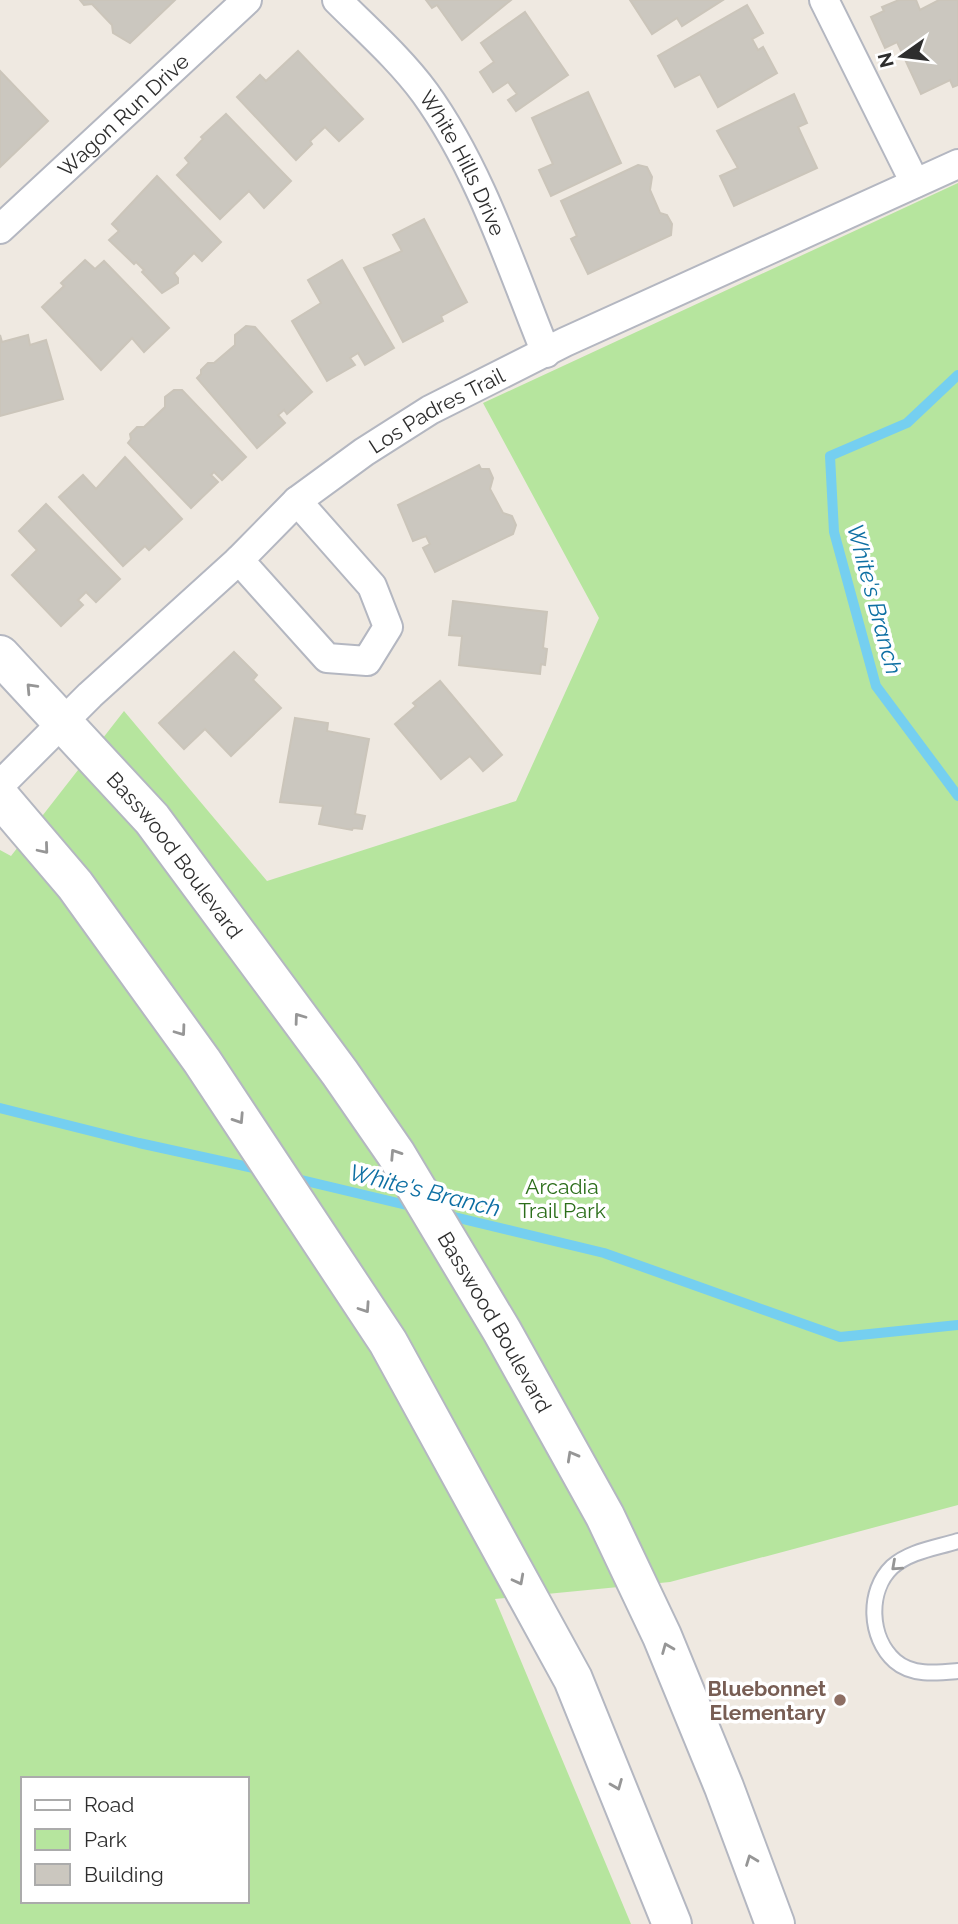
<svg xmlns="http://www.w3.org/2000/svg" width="958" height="1924" font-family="Raleway,sans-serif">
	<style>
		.green { fill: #b6e59e; fill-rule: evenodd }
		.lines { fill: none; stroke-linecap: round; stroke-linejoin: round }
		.stream { stroke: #75cff0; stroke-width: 10 }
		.building { fill: #cbc7bf; stroke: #cbc5ba; stroke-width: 2 }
		.service-casing { stroke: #b4b7c1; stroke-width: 18 }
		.minor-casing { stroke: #b4b7c1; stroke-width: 32 }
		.secondary-casing { stroke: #b4b7c1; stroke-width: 42 }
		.service { stroke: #fff; stroke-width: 14 }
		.minor { stroke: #fff; stroke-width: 28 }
		.secondary { stroke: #fff; stroke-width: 38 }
		.oneway { stroke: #969696 }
		.education-dot { fill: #8d6e63; stroke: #fff; stroke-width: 2.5 }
		.labels { text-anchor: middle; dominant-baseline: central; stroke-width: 7; stroke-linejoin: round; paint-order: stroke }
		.street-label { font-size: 21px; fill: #2e2e2e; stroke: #fff }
		.park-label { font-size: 21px; fill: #2c6e1b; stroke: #fff }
		.education-label { font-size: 21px; font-weight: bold; fill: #785e54; stroke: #fff; text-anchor: end }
		.water-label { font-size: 23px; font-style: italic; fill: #0d6fa3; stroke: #fff }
	</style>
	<rect width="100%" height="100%" fill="#efe9e1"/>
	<!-- green -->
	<path class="green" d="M958 183V1505L670 1582 495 1599 631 1924H0V850L11 856 124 711 267 881 516 801 599 618 483 403ZM23 1779H247V1901H23Z"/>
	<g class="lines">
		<!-- stream -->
		<g class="stream">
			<polyline points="958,375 907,423 830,456 834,532 876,686 958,796"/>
			<polyline points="0,1108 139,1143 262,1170"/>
			<polyline points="293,1178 415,1207"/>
			<polyline points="446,1215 604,1253 840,1337 958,1325"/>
		</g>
	</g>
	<!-- building -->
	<g class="building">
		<polygon points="80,0 175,0 130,43 113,33 112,25 92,4 84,5"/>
		<polygon points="426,0 511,0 462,40 437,5 432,8"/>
		<polygon points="630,0 723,0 682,26 677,18 652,34"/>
		<polygon points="899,0 916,0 920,10 939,0 958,0 958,85 953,87 950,80 921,94 897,42 885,48 871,17 884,11 882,7"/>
		<polygon points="747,5 763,33 752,39 758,50 763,47 777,73 718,107 700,74 675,87 658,56"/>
		<polygon points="525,12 568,75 516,111 508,100 517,94 508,82 493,92 480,72 494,62 481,43"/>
		<polygon points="298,51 363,119 339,141 325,127 310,141 312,144 296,160 237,97 260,75 266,81"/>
		<polygon points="0,71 48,121 0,167"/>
		<polygon points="588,92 621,163 551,196 539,170 553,164 532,118"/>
		<polygon points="794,94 807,123 798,127 817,168 734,206 720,176 738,168 717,131"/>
		<polygon points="226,114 291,181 264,208 249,191 220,219 177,175 189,163 185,158 203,139 201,137"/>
		<polygon points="638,165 647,167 652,177 650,190 660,213 667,215 672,224 671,235 588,274 571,239 577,236 561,201"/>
		<polygon points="157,176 221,242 202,261 194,253 174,273 178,278 178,283 162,293 142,272 144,270 136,262 134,264 109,240 119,231 112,224"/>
		<polygon points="424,219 467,302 441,316 443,321 403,342 364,268 402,251 393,235"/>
		<polygon points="85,260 95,269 104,261 169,328 144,352 132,338 101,370 42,307 64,286 61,283"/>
		<polygon points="342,260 394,348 365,365 358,353 350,358 355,365 327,381 292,321 321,303 308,280"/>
		<polygon points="246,326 255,327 312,392 287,414 284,410 278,415 285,423 257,448 197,378 201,374 201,370 208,363 214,363 235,345 235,335"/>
		<polygon points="0,335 2,342 28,335 30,345 46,340 63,399 0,416"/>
		<polygon points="174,390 182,390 246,457 222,480 214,472 211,475 218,482 191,508 128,443 131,439 130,434 137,427 144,427 165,407 165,397"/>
		<polygon points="125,457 182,519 149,550 145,546 123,566 59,497 83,475 96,489"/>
		<polygon points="479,465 481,469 489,469 493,478 490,489 503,513 512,516 516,525 513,534 435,572 423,548 430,544 426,536 413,541 398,505"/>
		<polygon points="46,504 120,579 96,602 86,592 78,600 83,605 61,626 12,575 37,550 19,531"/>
		<polygon points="453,601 547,612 543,648 547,649 545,665 541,664 540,674 459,665 462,636 449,635"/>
		<polygon points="234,652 257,675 253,680 281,708 231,756 205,729 184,749 159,723"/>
		<polygon points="440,681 502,755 483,771 470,756 441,779 395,724 416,706 413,703"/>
		<polygon points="295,718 328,723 327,731 369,739 355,814 365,816 362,829 353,828 352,830 319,824 323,806 280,802"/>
	</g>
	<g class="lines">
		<defs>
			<path id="service" d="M958 1541C936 1548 910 1551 892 1567 867 1591 869 1638 895 1661 912 1676 937 1673 958 1671"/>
			<g id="minor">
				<path id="s1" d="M337 0C367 30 400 59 425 93 480 169 511 267 546 353"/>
				<polyline points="824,0 915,183"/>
				<path id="s2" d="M0 229 247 0"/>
				<polyline points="239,560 327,658 367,661 388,627 372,586 297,501"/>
				<path id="s3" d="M0 785 90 695 239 560 297 501 364 452 430 410 565 342 958 164"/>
			</g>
			<g id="secondary">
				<path id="s4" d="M0 655 152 819 340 1073 396 1154 502 1331 605 1516 662 1636 724 1787 775 1924"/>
				<polyline points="0,797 75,885 202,1061 388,1342 573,1679 672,1924"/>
			</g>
		</defs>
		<!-- service casing -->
		<use href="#service" class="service-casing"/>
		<!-- minor casing -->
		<use href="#minor" class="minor-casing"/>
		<!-- secondary casing -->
		<use href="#secondary" class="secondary-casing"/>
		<!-- service -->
		<use href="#service" class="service"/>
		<!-- minor -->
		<use href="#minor" class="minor"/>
		<!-- secondary -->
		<use href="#secondary" class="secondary"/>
	</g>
	<!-- one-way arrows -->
	<defs><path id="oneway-chevron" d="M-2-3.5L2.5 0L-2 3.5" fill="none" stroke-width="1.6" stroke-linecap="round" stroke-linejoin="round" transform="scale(1.75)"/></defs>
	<g class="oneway">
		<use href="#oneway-chevron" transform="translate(31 688) rotate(-133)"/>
		<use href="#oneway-chevron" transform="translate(44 849) rotate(50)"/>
		<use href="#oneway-chevron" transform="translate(299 1018) rotate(-126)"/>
		<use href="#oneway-chevron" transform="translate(181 1031) rotate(54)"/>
		<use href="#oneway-chevron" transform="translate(239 1119) rotate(57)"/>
		<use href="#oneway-chevron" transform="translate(395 1154) rotate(-123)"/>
		<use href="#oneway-chevron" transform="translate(365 1308) rotate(56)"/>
		<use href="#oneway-chevron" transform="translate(572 1456) rotate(-119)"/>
		<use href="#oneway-chevron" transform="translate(896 1566) rotate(138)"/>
		<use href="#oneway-chevron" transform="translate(519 1580) rotate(62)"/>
		<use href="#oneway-chevron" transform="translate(667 1648) rotate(-112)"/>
		<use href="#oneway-chevron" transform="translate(617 1785) rotate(68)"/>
		<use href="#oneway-chevron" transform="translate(751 1860) rotate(-111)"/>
	</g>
	<!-- markers -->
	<circle class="education-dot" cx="840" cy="1700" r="7"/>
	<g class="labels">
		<!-- street labels -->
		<g class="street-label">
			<text stroke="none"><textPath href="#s2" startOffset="168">Wagon Run Drive</textPath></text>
			<text stroke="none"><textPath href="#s1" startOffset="208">White Hills Drive</textPath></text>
			<text stroke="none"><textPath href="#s3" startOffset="578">Los Padres Trail</textPath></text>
			<text stroke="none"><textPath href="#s4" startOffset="266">Basswood Boulevard</textPath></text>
			<text stroke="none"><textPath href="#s4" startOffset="833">Basswood Boulevard</textPath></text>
		</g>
		<!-- park labels -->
		<g class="park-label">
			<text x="562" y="1186">Arcadia<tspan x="562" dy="24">Trail Park</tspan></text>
		</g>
		<!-- education labels -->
		<g class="education-label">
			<text x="826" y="1688">Bluebonnet<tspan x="826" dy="24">Elementary</tspan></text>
		</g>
		<!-- water labels -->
		<g class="water-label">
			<text transform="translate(875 599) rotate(75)">White's Branch</text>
			<text transform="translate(425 1190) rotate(14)">White's Branch</text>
		</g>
	</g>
	<!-- legend -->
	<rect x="21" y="1777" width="228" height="126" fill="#ffffff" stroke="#ababab" stroke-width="2"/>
	<rect x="35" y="1800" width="35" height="10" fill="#ffffff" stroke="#ababab" stroke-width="2"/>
	<text x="84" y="1812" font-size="21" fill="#2e2e2e">Road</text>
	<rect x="35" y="1829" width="35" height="21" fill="#b6e59e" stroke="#ababab" stroke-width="2"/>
	<text x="84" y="1847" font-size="21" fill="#2e2e2e">Park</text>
	<rect x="35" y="1864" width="35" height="21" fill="#cbc7bf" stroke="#ababab" stroke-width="2"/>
	<text x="84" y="1882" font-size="21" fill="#2e2e2e">Building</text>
	<!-- north arrow -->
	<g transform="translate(902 56) rotate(256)" stroke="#ffffff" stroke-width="5" paint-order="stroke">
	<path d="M0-5L12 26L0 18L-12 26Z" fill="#2e2e2e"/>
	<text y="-10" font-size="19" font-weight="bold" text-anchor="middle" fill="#2e2e2e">N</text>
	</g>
</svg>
